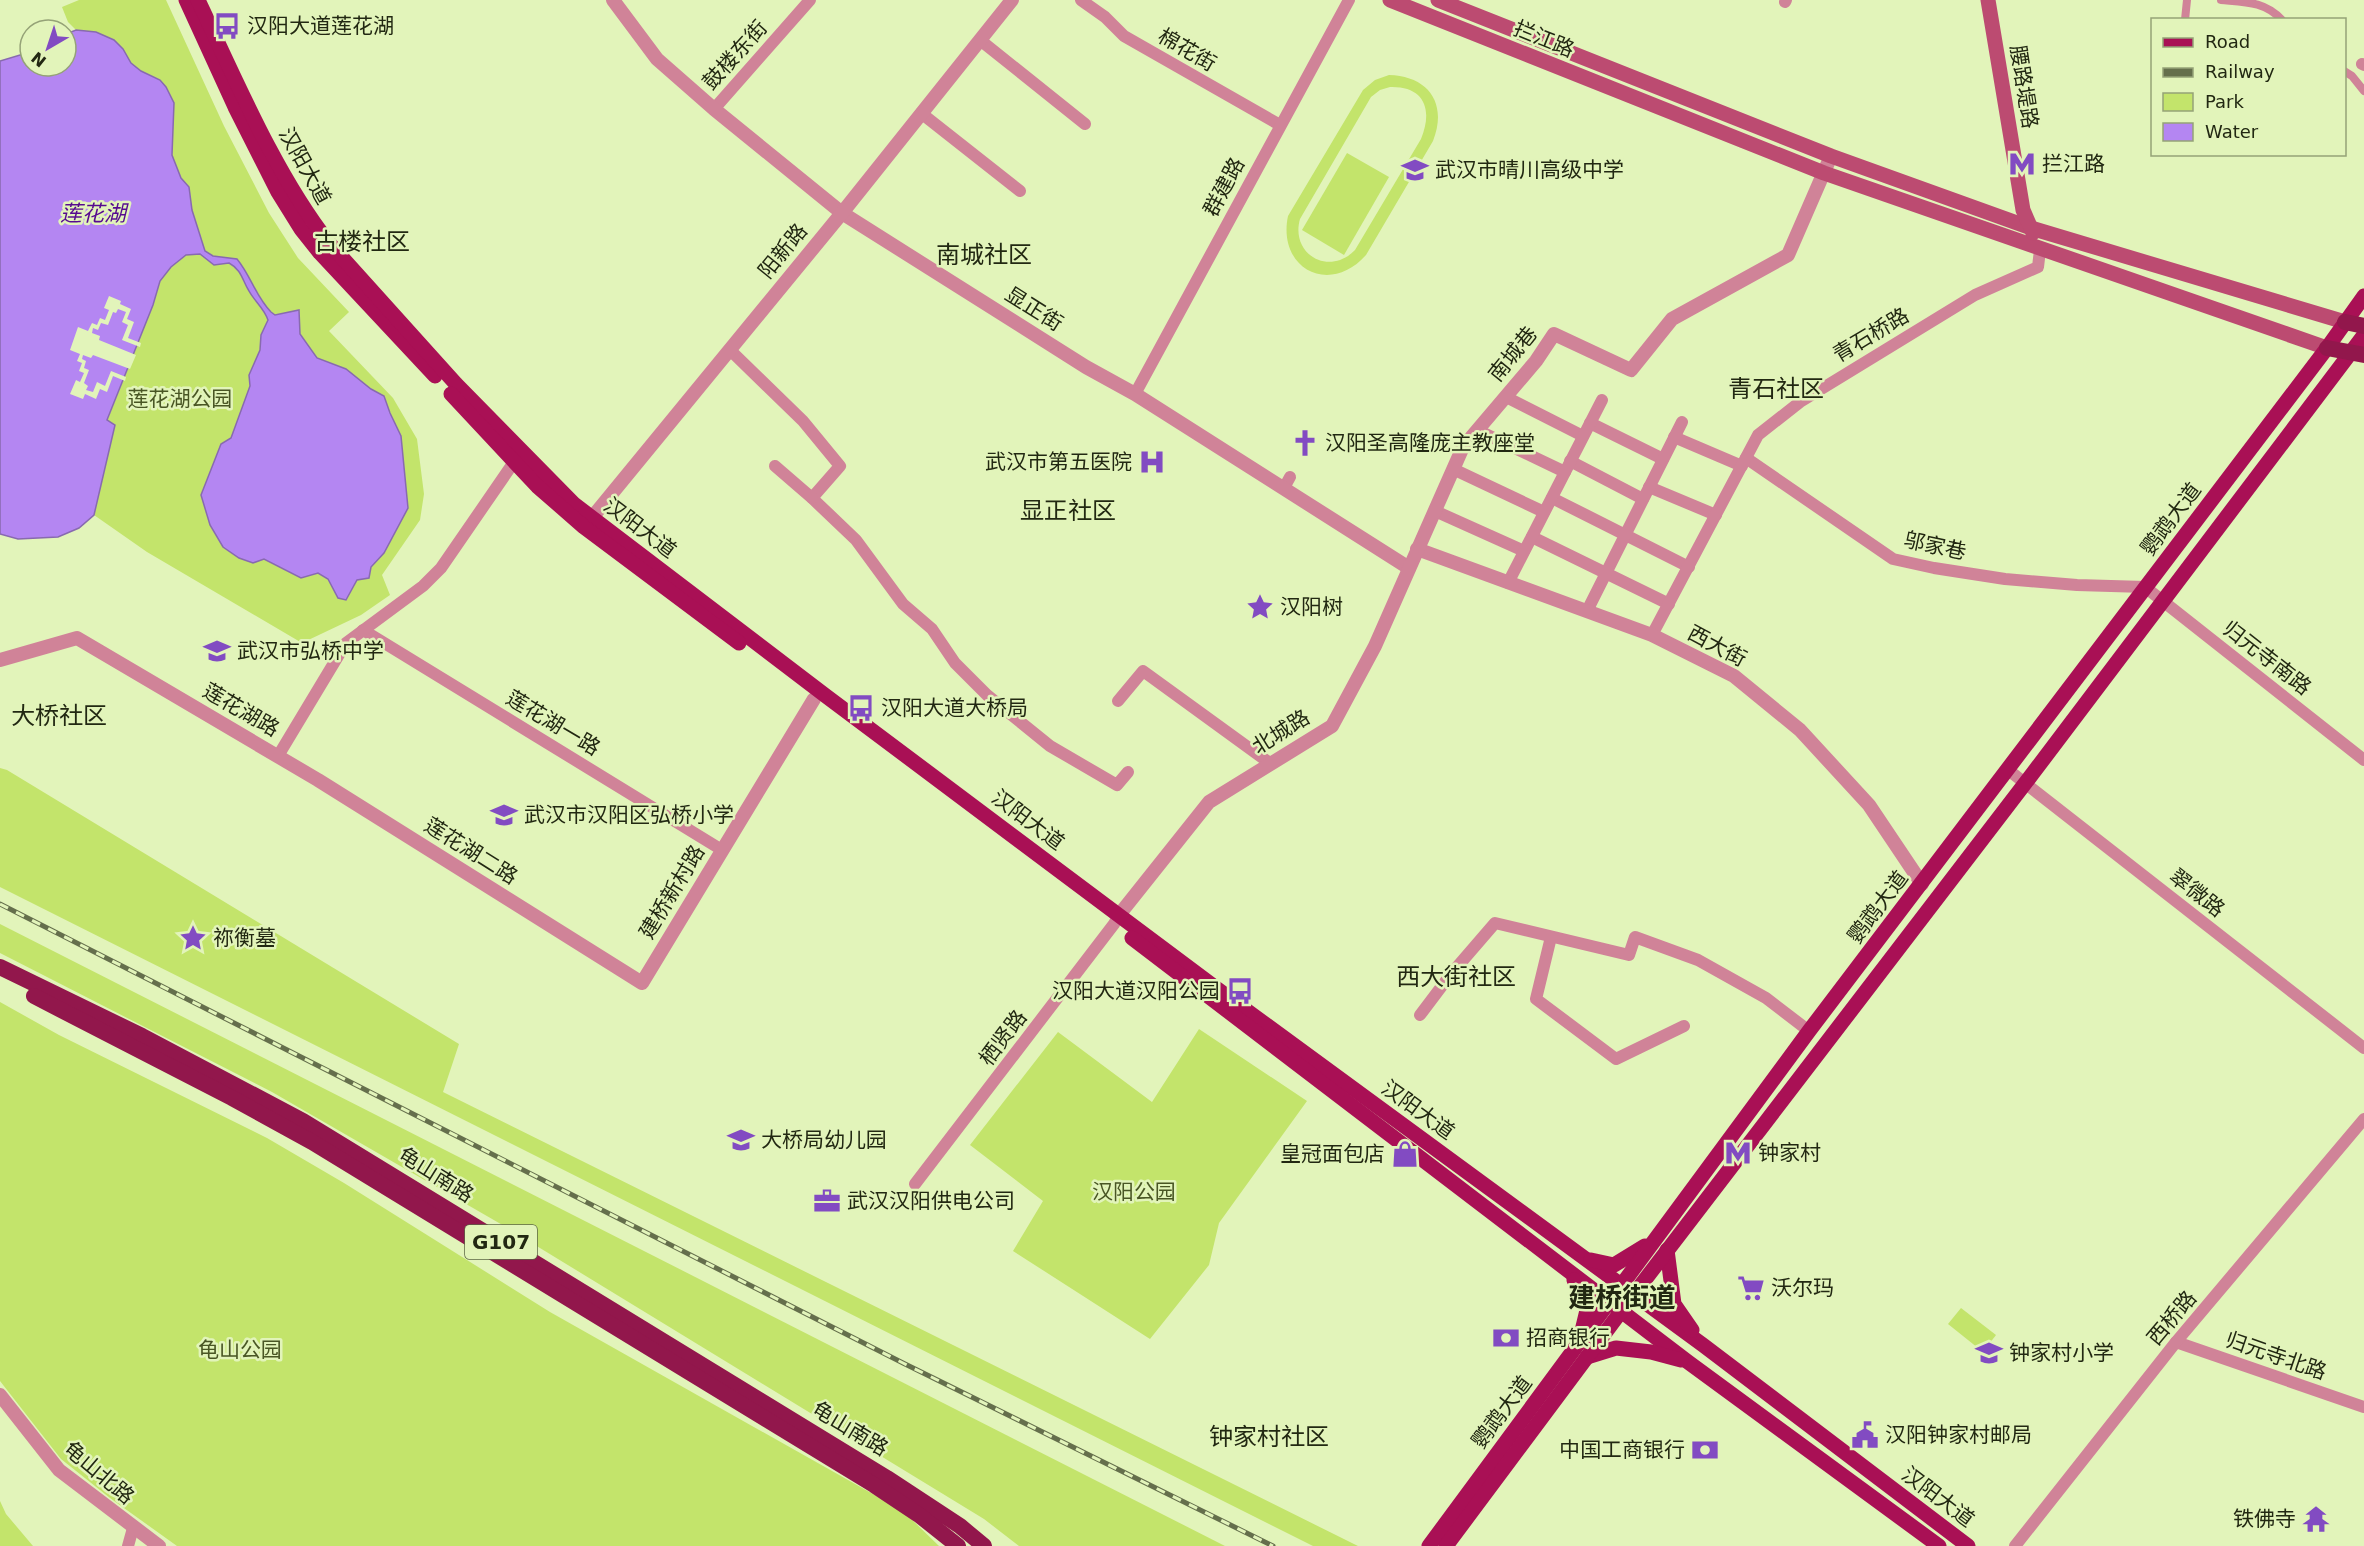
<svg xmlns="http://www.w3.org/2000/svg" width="2364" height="1546" font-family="'DejaVu Sans','Noto Sans SC',sans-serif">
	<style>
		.green { fill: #c3e46b; fill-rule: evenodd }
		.water { fill: #b486f2; stroke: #886aaf; stroke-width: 1.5 }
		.pier { fill: #e2f4ba }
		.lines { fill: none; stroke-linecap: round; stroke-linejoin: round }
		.pedestrian { stroke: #d08398; stroke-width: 8 }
		.minor { stroke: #d08398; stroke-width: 12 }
		.tertiary { stroke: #d08398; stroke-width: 14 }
		.secondary { stroke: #bc4b71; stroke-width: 15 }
		.primary { stroke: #a91055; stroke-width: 15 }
		.trunk { stroke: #92174c; stroke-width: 16 }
		.rail-casing { stroke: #656f4c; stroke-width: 5 }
		.rail { stroke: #e2f4ba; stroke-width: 3; stroke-dasharray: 9; stroke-linecap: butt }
		.labels { text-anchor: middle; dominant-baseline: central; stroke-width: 5; stroke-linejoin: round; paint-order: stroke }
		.shield { fill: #e2f4ba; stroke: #5c6544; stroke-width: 1.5 }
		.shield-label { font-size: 20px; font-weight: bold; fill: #222812 }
		.poi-label { font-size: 21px; fill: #222812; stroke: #e2f4ba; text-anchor: start }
		.street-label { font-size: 21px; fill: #222812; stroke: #e2f4ba }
		.park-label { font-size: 21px; fill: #495624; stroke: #e2f4ba }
		.water-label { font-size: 22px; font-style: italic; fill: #560a90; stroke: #e2f4ba }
		.quarter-label { font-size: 24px; fill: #222812; stroke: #e2f4ba }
		.district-label { font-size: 27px; font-weight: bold; fill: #222812; stroke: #e2f4ba }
	</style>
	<rect width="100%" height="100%" fill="#e2f4ba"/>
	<!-- green -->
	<g class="green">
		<path d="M79 0H166L224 126 269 213 298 258 349 312 329 331 393 398 417 439 424 494 420 520 382 575 390 595 361 615 302 643 147 552 94 515 115 425 107 421 153 305 160 281 171 267 186 255 200 254 214 265 229 263C242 269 242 280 249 291 255 302 264 308 268 320L261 335 260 350 249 375 251 386 231 438 221 445 201 495 210 525 223 547 264 559 301 578 318 573 328 579 338 598 346 600 357 580 369 578 371 567 384 553 401 436 390 413 384 396 371 389 346 369 317 358 300 334 299 310 275 315 267 308 237 259 213 256 205 251 192 210 189 187 181 178 172 155 174 103 160 80 141 71 131 63 123 49 96 32 76 30 68 22 62 7Z"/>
		<path d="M1389 75C1428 76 1448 103 1433 141L1366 255C1330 296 1277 269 1288 216L1363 90 1375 80ZM1390 87C1425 86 1433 110 1421 139L1355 250C1329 277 1290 254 1300 219L1371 97 1380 90Z"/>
		<polygon points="1347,153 1389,177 1344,255 1302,230"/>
		<polygon points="0,768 7,770 459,1044 443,1092 1358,1546 1313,1546 0,887"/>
		<polygon points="0,924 1225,1546 1019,1546 984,1519 499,1223 272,1092 0,953"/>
		<polygon points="0,1002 59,1035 267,1138 344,1183 550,1312 903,1511 939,1546 177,1546 110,1498 61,1459 0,1381"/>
		<polygon points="1199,1029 1307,1101 1219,1223 1209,1265 1150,1339 1013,1251 1043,1201 970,1145 1058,1032 1152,1102"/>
		<polygon points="1961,1308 1996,1335 1983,1352 1948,1324"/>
		<polygon points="0,1501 6,1514 33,1546 0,1546"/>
	</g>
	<!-- water -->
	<path class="water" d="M76 30 96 32 114 40 123 49 131 63 141 71 160 80 166 87 174 103 172 155 181 178 189 187 192 210 205 251 213 256 237 259C251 276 256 297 271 312L275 315 299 310 300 334 317 358 346 369 371 389 384 396 390 413 401 436 408 508 384 553 371 567 369 578 357 580 346 600 338 598 328 579 318 573 301 578 264 559 253 563 239 558 223 547 210 525 201 495 221 444 231 438 250 386 249 375 260 350 261 335 268 320C264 308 255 302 249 291 242 280 242 270 229 263L214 265 200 254 186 255 171 267 160 281 153 305 107 420 115 425 94 515 79 528 58 537 18 539 0 534V61L30 52V66H66V34Z"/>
	<!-- pier -->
	<polygon class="pier" points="109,296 121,301 120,304 131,309 127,319 134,322 128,338 141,343 140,347 122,340 128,325 122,322 126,312 118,309 116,313 113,312 108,325 101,323 98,330 93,328 92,333 100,336 99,340 136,355 130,369 93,355 91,358 83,355 82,359 86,361 84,368 89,370 84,383 88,386 86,390 93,392 97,382 105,386 111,371 126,377 125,381 113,376 107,392 100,389 96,399 85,394 83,399 70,394 76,380 80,382 84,373 79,371 82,363 77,361 80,354 70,350 78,327 88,331 92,323 97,325 100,318 105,320 109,310 104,308"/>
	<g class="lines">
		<!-- pedestrian -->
		<g class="pedestrian">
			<path d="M2221 0C2244 2 2265 1 2282 20"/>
			<polyline points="2185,20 2187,0"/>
			<polyline points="2344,71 2352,76 2364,91"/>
		</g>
		<!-- minor -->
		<g class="minor">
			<polyline points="1081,0 1105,17 1124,36 1280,125"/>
			<polyline points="1785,2 1786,0"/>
			<polyline points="980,40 1085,124"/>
			<polyline points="2362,64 2364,65"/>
			<polyline points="714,109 810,0"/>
			<polyline points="921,113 1020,191"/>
			<polyline points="730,350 803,421 840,466 812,498 856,540 903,604 932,629 955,663 987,695 1050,746 1117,785 1128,772"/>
			<polyline points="1135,394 1349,0"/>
			<polyline points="1506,397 1583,436"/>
			<polyline points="1590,423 1663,459"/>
			<polyline points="1477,430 1565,472"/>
			<polyline points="1674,437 1742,466"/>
			<polyline points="1746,458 1893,559 1934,568 2005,579 2077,585 2145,587 2364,760"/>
			<polyline points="1570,461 1643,499"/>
			<polyline points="775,466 812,498"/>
			<polyline points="1453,469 1544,512"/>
			<polyline points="1649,487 1716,515"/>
			<polyline points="1284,488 1290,477"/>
			<polyline points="1552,498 1689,567"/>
			<polyline points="1435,511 1524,551"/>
			<polyline points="1532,537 1669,604"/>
			<polyline points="1508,583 1602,400"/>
			<polyline points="1587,611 1682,422"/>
			<polyline points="363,630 722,850"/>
			<polyline points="1652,635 1758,435 1800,402 1975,295 2038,267 2040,250"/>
			<polyline points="1118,701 1143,671 1271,764"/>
			<polyline points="278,756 346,643 423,586 441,568 514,462"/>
			<polyline points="2007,769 2364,1048"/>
			<polyline points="1551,937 1536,999 1616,1059 1684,1026"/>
			<polyline points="1420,1015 1451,974 1495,923 1629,955 1635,937 1698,960 1766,998 1809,1031"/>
			<polyline points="915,1184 1114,924 1119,915"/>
			<polyline points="2176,1342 2364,1407"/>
			<polyline points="128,1546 133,1528"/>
			<polyline points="2015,1546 2176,1342 2364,1119"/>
		</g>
		<!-- tertiary -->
		<g class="tertiary">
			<polyline points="613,0 657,59 714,109 842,213 1086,367 1135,394 1409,568"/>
			<polyline points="586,525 842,213 1012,0"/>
			<polyline points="1417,549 1652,635 1734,676 1800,730 1869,805 1922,884"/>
			<polyline points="0,660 77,638 318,780 642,983 814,699"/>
			<polyline points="1119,915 1209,802 1332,726 1375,646 1463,447 1536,361 1554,334 1631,370 1672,319 1788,255 1831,156"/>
			<polyline points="0,1395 59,1470 159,1546"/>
		</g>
		<!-- secondary -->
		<g class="secondary">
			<polyline points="1390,0 1824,173 2327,348"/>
			<polyline points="1438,0 1831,156 2031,228 2345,322"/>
			<polyline points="1988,0 2023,210 2033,233"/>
		</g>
		<!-- primary -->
		<g class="primary">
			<polyline points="186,0 235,107 278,192 301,229 320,253 435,376"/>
			<path d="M198 0C236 80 275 174 329 243L456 384 574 504 826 696 1220 991 1703 1345 1968 1546"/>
			<polyline points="451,394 537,486 584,527 739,643"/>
			<polyline points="1132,938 1688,1362 1939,1546"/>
			<polyline points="1667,1250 1674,1304 1692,1330"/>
			<polyline points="1591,1260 1614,1265 1645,1246"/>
			<polyline points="1574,1280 1588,1306 1581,1335"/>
			<polyline points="1587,1357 1616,1348 1651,1352 1681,1360"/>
			<polyline points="1429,1546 1809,1031 2327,348 2364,296"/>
			<polyline points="1446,1546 1634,1294 2033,773 2364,335"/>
		</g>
		<!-- trunk -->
		<g class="trunk">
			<polyline points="2345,322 2364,326"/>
			<polyline points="2327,348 2364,355"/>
			<polyline points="0,967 142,1036 303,1121 887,1478 960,1526 984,1546"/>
			<polyline points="34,996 232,1098 312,1142 874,1485 919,1515 958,1546"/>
		</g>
		<defs>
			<polyline id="rail" points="0,904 903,1363 1273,1546"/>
		</defs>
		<!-- rail casing -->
		<use href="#rail" class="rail-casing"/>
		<!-- rail -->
		<use href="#rail" class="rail"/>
	</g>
	<!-- icons -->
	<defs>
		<symbol id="bus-bare" viewBox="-9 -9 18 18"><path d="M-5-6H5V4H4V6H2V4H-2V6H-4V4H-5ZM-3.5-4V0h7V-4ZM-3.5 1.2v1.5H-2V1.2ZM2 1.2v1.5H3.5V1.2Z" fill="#824bc2" stroke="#e2f4ba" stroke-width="2.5" paint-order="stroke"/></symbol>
		<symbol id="metro-bare" viewBox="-9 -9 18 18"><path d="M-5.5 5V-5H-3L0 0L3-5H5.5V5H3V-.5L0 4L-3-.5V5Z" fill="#824bc2" stroke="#e2f4ba" stroke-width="2.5" paint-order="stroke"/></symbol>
		<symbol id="school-bare" viewBox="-9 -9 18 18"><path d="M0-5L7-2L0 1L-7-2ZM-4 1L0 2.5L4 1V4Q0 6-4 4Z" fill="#824bc2" stroke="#e2f4ba" stroke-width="2.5" paint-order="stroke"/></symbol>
		<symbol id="church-bare" viewBox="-9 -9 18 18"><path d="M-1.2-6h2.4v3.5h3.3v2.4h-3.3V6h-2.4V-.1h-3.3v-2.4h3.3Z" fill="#824bc2" stroke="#e2f4ba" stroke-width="2.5" paint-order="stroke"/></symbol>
		<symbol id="hospital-bare" viewBox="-9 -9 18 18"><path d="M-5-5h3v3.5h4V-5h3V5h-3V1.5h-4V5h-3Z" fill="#824bc2" stroke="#e2f4ba" stroke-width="2.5" paint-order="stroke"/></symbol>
		<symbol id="sight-bare" viewBox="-9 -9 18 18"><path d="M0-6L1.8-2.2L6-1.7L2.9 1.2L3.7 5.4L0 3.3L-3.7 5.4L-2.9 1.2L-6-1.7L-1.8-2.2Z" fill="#824bc2" stroke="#e2f4ba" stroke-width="2.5" paint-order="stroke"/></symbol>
		<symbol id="shop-bare" viewBox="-9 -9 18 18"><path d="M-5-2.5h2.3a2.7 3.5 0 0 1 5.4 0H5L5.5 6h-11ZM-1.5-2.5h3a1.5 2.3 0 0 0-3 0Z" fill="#824bc2" stroke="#e2f4ba" stroke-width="2.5" paint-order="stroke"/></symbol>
		<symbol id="office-bare" viewBox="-9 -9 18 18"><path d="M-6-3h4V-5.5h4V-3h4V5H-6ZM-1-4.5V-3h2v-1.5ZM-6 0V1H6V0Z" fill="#824bc2" stroke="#e2f4ba" stroke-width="2.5" paint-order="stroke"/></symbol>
		<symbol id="supermarket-bare" viewBox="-9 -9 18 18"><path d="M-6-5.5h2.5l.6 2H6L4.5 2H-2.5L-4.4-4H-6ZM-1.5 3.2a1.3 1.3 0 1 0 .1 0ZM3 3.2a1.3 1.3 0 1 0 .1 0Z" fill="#824bc2" stroke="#e2f4ba" stroke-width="2.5" paint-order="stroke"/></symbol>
		<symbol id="bank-bare" viewBox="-9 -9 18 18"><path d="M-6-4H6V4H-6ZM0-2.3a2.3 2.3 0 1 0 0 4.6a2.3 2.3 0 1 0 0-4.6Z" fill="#824bc2" stroke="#e2f4ba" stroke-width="2.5" paint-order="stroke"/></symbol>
		<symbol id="civic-bare" viewBox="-9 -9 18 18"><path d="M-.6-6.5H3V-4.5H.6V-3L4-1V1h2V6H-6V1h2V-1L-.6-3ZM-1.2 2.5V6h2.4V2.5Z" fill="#824bc2" stroke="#e2f4ba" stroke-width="2.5" paint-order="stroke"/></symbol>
		<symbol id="temple-bare" viewBox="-9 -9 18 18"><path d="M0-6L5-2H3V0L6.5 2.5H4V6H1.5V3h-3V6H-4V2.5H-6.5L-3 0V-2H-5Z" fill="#824bc2" stroke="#e2f4ba" stroke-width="2.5" paint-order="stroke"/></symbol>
	</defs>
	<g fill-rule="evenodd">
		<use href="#bus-bare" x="208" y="7" width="38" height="38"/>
		<use href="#metro-bare" x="2003" y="145" width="38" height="38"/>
		<use href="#school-bare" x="1396" y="151" width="38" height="38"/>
		<use href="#church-bare" x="1286" y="424" width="38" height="38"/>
		<use href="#hospital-bare" x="1133" y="443" width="38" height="38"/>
		<use href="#sight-bare" x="1241" y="588" width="38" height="38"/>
		<use href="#school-bare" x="198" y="632" width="38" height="38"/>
		<use href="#bus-bare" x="842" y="689" width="38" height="38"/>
		<use href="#school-bare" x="485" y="796" width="38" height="38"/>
		<use href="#sight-bare" x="174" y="919" width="38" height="38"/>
		<use href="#bus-bare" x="1221" y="972" width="38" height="38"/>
		<use href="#school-bare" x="722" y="1121" width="38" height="38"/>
		<use href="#metro-bare" x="1719" y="1134" width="38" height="38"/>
		<use href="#shop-bare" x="1386" y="1135" width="38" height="38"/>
		<use href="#office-bare" x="808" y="1182" width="38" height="38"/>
		<use href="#supermarket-bare" x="1732" y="1269" width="38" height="38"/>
		<use href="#bank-bare" x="1487" y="1319" width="38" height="38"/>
		<use href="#school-bare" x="1970" y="1334" width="38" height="38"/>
		<use href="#civic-bare" x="1846" y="1416" width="38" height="38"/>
		<use href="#bank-bare" x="1686" y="1431" width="38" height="38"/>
		<use href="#temple-bare" x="2297" y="1500" width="38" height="38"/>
	</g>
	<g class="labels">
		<!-- shield labels -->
		<rect class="shield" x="465" y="1225" width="72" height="34" rx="4.5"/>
		<g class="shield-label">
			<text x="501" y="1242">G107</text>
		</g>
		<!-- poi labels -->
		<g class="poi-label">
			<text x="247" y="26">汉阳大道莲花湖</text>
			<text x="2042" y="164">拦江路</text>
			<text x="1435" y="170">武汉市晴川高级中学</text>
			<text x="1325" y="443">汉阳圣高隆庞主教座堂</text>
			<text x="1132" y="462" text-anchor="end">武汉市第五医院</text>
			<text x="1280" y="607">汉阳树</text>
			<text x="237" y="651">武汉市弘桥中学</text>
			<text x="881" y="708">汉阳大道大桥局</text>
			<text x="524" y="815">武汉市汉阳区弘桥小学</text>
			<text x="213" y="938">祢衡墓</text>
			<text x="1220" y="991" text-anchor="end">汉阳大道汉阳公园</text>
			<text x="761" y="1140">大桥局幼儿园</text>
			<text x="1758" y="1153">钟家村</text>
			<text x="1385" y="1154" text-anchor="end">皇冠面包店</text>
			<text x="847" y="1201">武汉汉阳供电公司</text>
			<text x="1771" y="1288">沃尔玛</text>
			<text x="1526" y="1338">招商银行</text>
			<text x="2009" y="1353">钟家村小学</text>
			<text x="1885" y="1435">汉阳钟家村邮局</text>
			<text x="1685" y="1450" text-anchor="end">中国工商银行</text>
			<text x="2296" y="1519" text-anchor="end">铁佛寺</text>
		</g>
		<!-- street labels -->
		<g class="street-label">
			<text transform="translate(1544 39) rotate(22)">拦江路</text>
			<text transform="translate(1187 50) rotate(30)">棉花街</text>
			<text transform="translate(735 55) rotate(-48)">鼓楼东街</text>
			<text transform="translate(2024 87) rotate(81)">腰路堤路</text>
			<text transform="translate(305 166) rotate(61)">汉阳大道</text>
			<text transform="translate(1224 187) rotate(-62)">群建路</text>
			<text transform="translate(783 251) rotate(-51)">阳新路</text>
			<text transform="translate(1034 309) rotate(32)">显正街</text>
			<text transform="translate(1871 335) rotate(-31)">青石桥路</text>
			<text transform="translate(1513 354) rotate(-51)">南城巷</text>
			<text transform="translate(2171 519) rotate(-53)">鹦鹉大道</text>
			<text transform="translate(640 528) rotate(37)">汉阳大道</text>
			<text transform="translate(1935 546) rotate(12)">邬家巷</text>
			<text transform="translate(1717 646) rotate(28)">西大街</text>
			<text transform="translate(2267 658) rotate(38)">归元寺南路</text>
			<text transform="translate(241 710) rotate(30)">莲花湖路</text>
			<text transform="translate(553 723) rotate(31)">莲花湖一路</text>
			<text transform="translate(1281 732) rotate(-32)">北城路</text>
			<text transform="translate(1028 820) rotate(37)">汉阳大道</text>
			<text transform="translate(471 851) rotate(32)">莲花湖二路</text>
			<text transform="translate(672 892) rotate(-59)">建桥新村路</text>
			<text transform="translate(2197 893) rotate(38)">翠微路</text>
			<text transform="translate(1878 907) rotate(-53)">鹦鹉大道</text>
			<text transform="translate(1003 1038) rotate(-53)">栖贤路</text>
			<text transform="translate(1418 1110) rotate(36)">汉阳大道</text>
			<text transform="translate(436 1175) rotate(32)">龟山南路</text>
			<text transform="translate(2172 1318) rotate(-50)">西桥路</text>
			<text transform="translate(2276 1356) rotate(19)">归元寺北路</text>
			<text transform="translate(1502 1412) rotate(-53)">鹦鹉大道</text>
			<text transform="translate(850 1429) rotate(31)">龟山南路</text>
			<text transform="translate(99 1473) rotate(40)">龟山北路</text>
			<text transform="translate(1938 1497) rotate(37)">汉阳大道</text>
		</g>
		<!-- park labels -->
		<g class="park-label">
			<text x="180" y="399">莲花湖公园</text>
			<text x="1134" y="1192">汉阳公园</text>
			<text x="240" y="1350">龟山公园</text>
		</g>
		<!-- water labels -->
		<g class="water-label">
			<text x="93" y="213">莲花湖</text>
		</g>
		<!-- quarter labels -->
		<g class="quarter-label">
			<text x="362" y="242">古楼社区</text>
			<text x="984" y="255">南城社区</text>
			<text x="1776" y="389">青石社区</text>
			<text x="1068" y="511">显正社区</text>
			<text x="59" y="716">大桥社区</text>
			<text x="1456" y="977">西大街社区</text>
			<text x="1269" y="1437">钟家村社区</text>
		</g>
		<!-- district labels -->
		<g class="district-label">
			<text x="1622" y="1297">建桥街道</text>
		</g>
	</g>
	<!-- legend -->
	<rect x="2151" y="18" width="195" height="138" fill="#e2f4ba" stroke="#95a277" stroke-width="1.5"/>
	<rect x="2163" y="38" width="30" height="9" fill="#a91055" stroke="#95a277" stroke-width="1.5"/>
	<text x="2205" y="48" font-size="18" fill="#222812">Road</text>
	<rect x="2163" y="68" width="30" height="9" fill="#656f4c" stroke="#95a277" stroke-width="1.5"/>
	<text x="2205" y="78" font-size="18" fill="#222812">Railway</text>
	<rect x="2163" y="93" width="30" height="18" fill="#c3e46b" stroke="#95a277" stroke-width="1.5"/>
	<text x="2205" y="108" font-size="18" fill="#222812">Park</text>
	<rect x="2163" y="123" width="30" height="18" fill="#b486f2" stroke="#95a277" stroke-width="1.5"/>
	<text x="2205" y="138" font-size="18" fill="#222812">Water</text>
	<!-- north arrow -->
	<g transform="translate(48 48) rotate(219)"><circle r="28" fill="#e2f4ba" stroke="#95a277" stroke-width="1.5"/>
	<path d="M0-4.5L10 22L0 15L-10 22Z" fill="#824bc2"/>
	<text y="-9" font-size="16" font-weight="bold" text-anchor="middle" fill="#222812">N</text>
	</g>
</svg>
